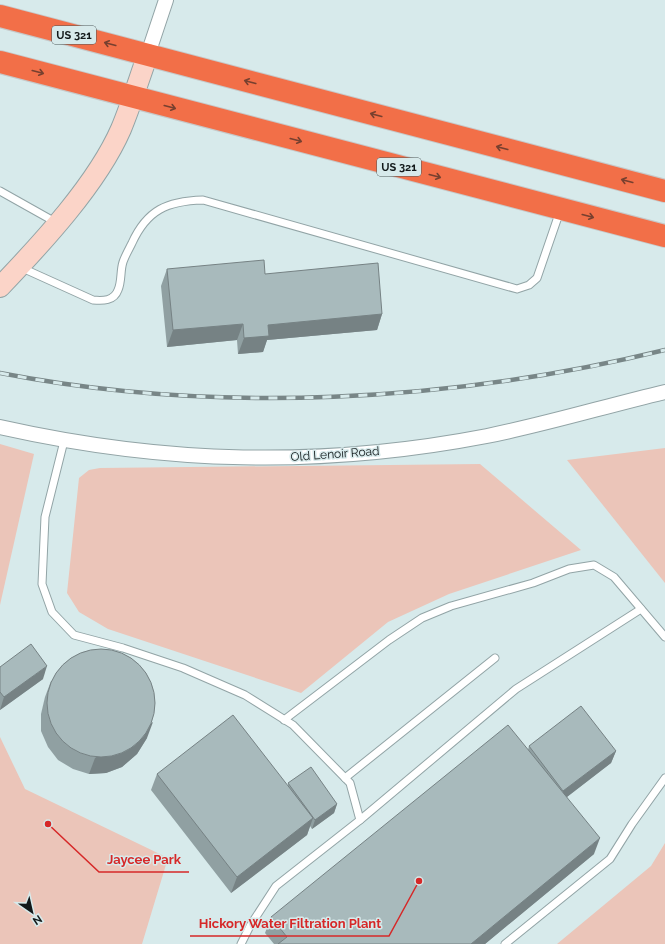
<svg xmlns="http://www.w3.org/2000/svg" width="665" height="944" font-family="Raleway,sans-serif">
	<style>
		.green { fill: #ebc5b9 }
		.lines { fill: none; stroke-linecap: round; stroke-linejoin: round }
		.lane-casing { stroke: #92a4a6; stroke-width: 9 }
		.street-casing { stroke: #92a4a6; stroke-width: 16 }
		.secondary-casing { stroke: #92a4a6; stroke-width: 22 }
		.highway-casing { stroke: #c6c8c8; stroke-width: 24 }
		.lane { stroke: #fff; stroke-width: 7 }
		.street { stroke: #fff; stroke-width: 14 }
		.secondary { stroke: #fbd4c8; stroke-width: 20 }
		.highway { stroke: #f26f48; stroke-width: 22 }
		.rail-casing { stroke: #788687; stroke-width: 4.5 }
		.rail { stroke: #d7eaeb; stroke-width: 3; stroke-dasharray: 9; stroke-linecap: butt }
		.wall { fill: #90a0a2 }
		.shaded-wall { fill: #768284 }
		.building { fill: #a8babc; stroke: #768284 }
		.oneway { stroke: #77402f }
		.labels { text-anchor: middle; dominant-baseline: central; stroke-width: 3; stroke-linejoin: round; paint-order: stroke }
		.shield { fill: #d7eaeb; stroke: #4d5859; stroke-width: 1 }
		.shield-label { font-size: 11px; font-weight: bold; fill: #12191a }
		.street-label { font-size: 12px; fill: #12191a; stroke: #d7eaeb }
		.leader { fill: none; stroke: #d62828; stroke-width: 1.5 }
		.callout-dot { fill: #d62828; stroke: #d7eaeb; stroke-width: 1.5 }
		.callout-label { font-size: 13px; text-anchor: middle; font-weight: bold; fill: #d62828; stroke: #d7eaeb; stroke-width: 3; stroke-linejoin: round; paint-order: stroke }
	</style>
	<rect width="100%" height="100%" fill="#d7eaeb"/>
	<!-- green -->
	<g class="green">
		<polygon points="0,444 34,454 0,605"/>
		<polygon points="665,448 665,583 567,460"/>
		<polygon points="480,464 581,550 449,594 388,622 301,693 108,629 79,612 67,593 79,478 89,470 100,468"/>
		<polygon points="0,737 25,789 168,858 142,944 0,944"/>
		<polygon points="665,843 665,944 557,944 651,866"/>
	</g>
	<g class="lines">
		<defs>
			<g id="lane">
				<polyline points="0,191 57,223"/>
				<path d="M20 267 93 300C103 301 114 301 118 290 122 281 120 271 123 262 125 256 129 249 132 243 147 210 167 201 203 200L517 289 529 285 537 278 560 211"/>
				<polyline points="64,441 45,517 42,584 52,612 74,635 123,648 183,668 245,695 293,725 350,783 360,820 276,886 250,926 241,944"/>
				<polyline points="284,720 389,640 422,618 451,606 533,583 569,569 594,565 614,577 665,637"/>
				<polyline points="345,778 495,658"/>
				<polyline points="360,820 516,689 641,609"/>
				<polyline points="505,944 610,859 632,824 665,778"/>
			</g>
			<g id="street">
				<polyline points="148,54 166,0"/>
				<path d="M0 427C165 464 321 468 487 436 547 424 606 406 665 392"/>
			</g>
			<path id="secondary" d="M0 287C42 243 97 184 121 129 131 105 139 79 148 54"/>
			<g id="highway">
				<polyline points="0,16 665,191"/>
				<polyline points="0,62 665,236"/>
			</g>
		</defs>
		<!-- lane casing -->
		<use href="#lane" class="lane-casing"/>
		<!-- street casing -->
		<use href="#street" class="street-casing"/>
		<!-- secondary casing -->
		<use href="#secondary" class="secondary-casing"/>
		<!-- highway casing -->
		<use href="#highway" class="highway-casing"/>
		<!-- lane -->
		<use href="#lane" class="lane"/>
		<!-- street -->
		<use href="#street" class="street"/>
		<!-- secondary -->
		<use href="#secondary" class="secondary"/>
		<!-- highway -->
		<use href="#highway" class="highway"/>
		<defs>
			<path id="rail" d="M0 373C216 415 452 402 665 350"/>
		</defs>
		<!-- rail casing -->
		<use href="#rail" class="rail-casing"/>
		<!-- rail -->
		<use href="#rail" class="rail"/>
	</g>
	<!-- wall -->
	<g class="wall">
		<polygon points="167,269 265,274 382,314 377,330 267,340 263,352 238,354 237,340 167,347 161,286"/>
		<polygon points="0,667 43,679 0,710"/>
		<polygon points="51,681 147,738 137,754 122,767 106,773 89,774 73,769 58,760 48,747 41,731 41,714 45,697"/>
		<polygon points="529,746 616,751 611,763 567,797 594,854 485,944 274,944 265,933 271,917 528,750"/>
		<polygon points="157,774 288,786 288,783 337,804 334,813 312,829 310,826 307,835 231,893 151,790"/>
	</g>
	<!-- shaded-wall -->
	<g class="shaded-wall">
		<polygon points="382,314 377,330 267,340 263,352 238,354 244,338 268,325"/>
		<polygon points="243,324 237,340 167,347 173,330"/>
		<polygon points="47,666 43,679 0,710 4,697"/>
		<polygon points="153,722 147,738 137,754 122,767 106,773 89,774 95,758"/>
		<polygon points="616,751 611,763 559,803 563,791"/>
		<polygon points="337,804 334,813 312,829 315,820"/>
		<polygon points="313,818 307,835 231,893 237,877"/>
		<polygon points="600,838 594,854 485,944 471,944"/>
	</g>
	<!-- building -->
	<g class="building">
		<polygon points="264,260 265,274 378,263 382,314 268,325 269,336 244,338 243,324 173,330 167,269"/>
		<polygon points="31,644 47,666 4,697 0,692 0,667"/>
		<circle cx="101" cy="703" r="54"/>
		<polygon points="581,706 616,751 563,791 529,746"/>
		<polygon points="233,715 313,818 237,877 157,774"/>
		<polygon points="508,725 600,838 471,944 278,944 287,937 271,917"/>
		<polygon points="311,767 337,804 315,820 288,783"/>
	</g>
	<!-- one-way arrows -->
	<defs><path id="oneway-shaft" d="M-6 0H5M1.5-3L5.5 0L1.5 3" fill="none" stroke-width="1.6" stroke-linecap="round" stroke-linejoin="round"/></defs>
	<g class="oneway">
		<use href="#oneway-shaft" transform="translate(110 44) rotate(-165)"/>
		<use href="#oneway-shaft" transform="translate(38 72) rotate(15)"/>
		<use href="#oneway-shaft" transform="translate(250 82) rotate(-165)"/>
		<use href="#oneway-shaft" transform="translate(170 107) rotate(15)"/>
		<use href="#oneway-shaft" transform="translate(376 115) rotate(-165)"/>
		<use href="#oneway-shaft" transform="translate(296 140) rotate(15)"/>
		<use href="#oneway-shaft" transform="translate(502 148) rotate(-165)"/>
		<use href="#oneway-shaft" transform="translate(435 176) rotate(15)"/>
		<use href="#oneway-shaft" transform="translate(627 181) rotate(-165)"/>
		<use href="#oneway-shaft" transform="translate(588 216) rotate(15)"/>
	</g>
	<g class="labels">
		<!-- shield labels -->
		<g class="shield">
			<rect x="52" y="26" width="44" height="18" rx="3"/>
			<rect x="377" y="158" width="44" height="18" rx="3"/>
		</g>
		<g class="shield-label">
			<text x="74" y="35">US 321</text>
			<text x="399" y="167">US 321</text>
		</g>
		<!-- street labels -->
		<g class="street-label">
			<text transform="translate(335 454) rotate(-4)">Old Lenoir Road</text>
		</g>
	</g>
	<!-- callouts -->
	<path class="leader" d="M48 824L99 872H189M419 881L389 936H190"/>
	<g class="callout-dot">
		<circle cx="48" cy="824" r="4"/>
		<circle cx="419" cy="881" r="4"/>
	</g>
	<g class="callout-label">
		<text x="144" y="864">Jaycee Park</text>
		<text x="290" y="928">Hickory Water Filtration Plant</text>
	</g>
	<!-- north arrow -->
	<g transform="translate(32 912) rotate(146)" stroke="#d7eaeb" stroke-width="3" paint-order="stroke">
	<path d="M0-3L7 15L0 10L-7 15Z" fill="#12191a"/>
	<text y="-6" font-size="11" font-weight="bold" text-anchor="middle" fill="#12191a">N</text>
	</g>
</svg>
